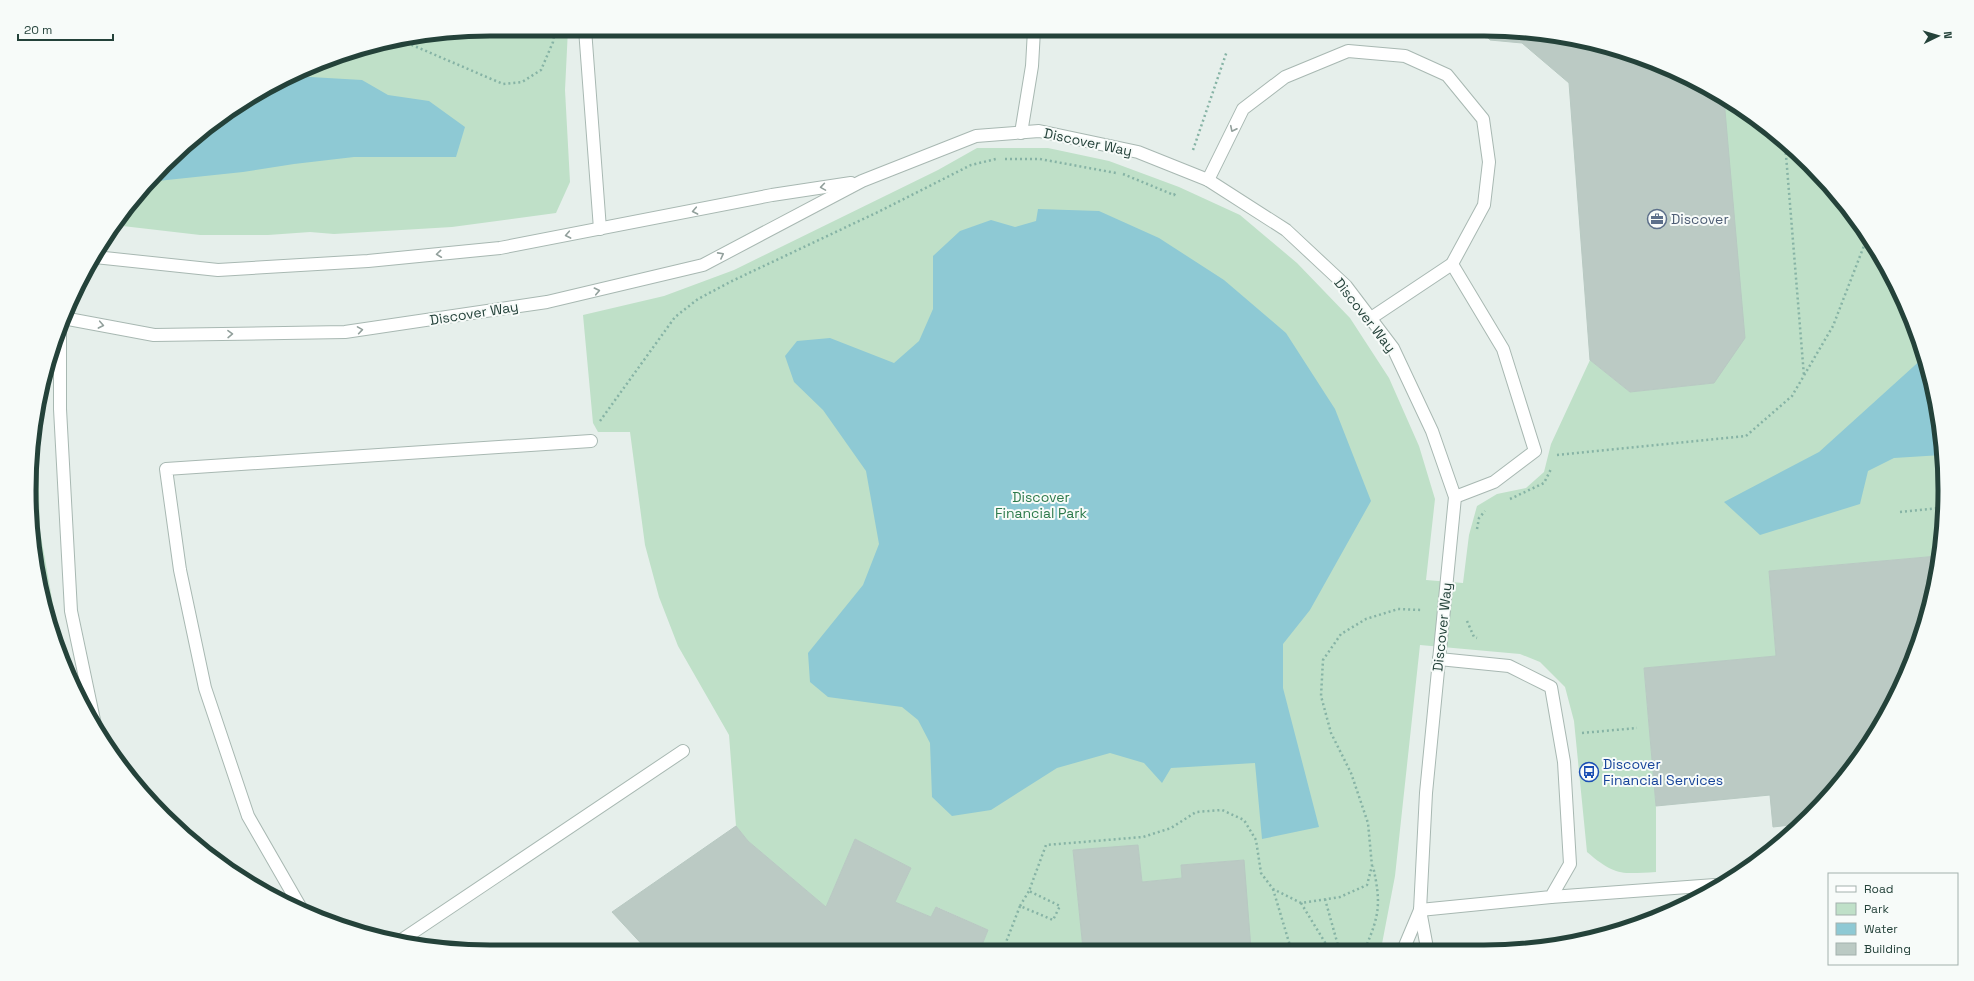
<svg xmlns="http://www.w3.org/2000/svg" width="1974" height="981" font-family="'Space Grotesk',sans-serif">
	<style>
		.green { fill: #bfe0c8 }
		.water { fill: #8ec9d4 }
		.building { fill: #bbcac4; stroke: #b8c9c2 }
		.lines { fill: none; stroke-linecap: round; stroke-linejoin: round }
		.service-casing { stroke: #a8b8b2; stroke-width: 14 }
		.minor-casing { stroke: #a8b8b2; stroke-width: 14 }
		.tertiary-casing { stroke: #a8b8b2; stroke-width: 14 }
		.path { stroke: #86b3a5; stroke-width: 2.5; stroke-dasharray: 2 3; stroke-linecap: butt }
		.service { stroke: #fff; stroke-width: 12 }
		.minor { stroke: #fff; stroke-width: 12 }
		.tertiary { stroke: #fff; stroke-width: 12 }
		.oneway { stroke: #92a09c }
		.labels { text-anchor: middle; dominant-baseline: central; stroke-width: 4; stroke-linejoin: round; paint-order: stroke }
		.street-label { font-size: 14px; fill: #24423a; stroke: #f7fbf9 }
		.service-label { font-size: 14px; fill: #4e5e75; stroke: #f7fbf9; text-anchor: start }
		.park-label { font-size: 14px; fill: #2d7a4b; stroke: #f7fbf9 }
		.transit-label { font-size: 14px; fill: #164399; stroke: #f7fbf9; text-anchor: start }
		.rim { fill: none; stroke: #24423a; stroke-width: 5 }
	</style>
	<rect width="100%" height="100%" fill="#e6efeb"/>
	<!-- green -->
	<g class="green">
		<polygon points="490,29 568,29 565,90 570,182 556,213 452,227 334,234 310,232 268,235 200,235 114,225 144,186 209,125 260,91 342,54 401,38"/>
		<path d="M1724 99 1764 124 1830 186 1883 260 1920 342 1941 430 1944 520 1938 556 1769 571 1776 656 1644 668 1656 806V872C1621 874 1615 876 1587 852L1574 721 1565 687 1540 662 1520 654 1420 645 1395 876 1381 949H1251L1243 860 1181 865 1182 878 1142 882 1138 846 1073 850 1083 949 980 950 988 930 937 907 931 917 895 902 911 868 855 839 826 907 748 841 736 826 729 735 678 646 659 597 645 545 630 432H598L593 423 583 315 664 296 734 270 938 170 977 148H1048L1109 161 1179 187 1240 215 1297 263 1350 318 1389 378 1419 446 1435 499 1426 580 1463 583 1469 535 1477 506 1497 494 1526 488 1544 472 1551 444 1590 360 1630 392 1713 383Z"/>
		<path d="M37 409 40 531 63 661C42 611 29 545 29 491 29 464 34 436 37 409Z"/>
	</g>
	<!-- water -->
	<g class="water">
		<polygon points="293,76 362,80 388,95 429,101 465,127 456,157 354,157 294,164 243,172 148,182 209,125 260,91"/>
		<polygon points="1038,209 1099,211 1159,238 1224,280 1286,333 1335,409 1371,501 1310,610 1283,644 1283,688 1319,827 1262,839 1255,763 1171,768 1162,783 1144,763 1110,753 1057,768 991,810 952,816 932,797 930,743 918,720 902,707 828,697 810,682 808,653 863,585 879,544 866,471 823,410 794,382 785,356 797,341 830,338 894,363 919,341 933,309 933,256 960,231 991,220 1015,227 1036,221"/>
		<polygon points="1924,357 1941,430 1942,455 1894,458 1868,471 1860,504 1760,535 1724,502 1819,452"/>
	</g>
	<!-- building -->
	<g class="building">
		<polygon points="1480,30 1513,30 1603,45 1687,76 1724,99 1745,338 1714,383 1630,392 1590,360 1569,83 1522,43 1490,40"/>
		<polygon points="1938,556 1929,610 1898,694 1831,795 1799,824 1773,827 1770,795 1656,806 1644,668 1776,656 1769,571"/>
		<polygon points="736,826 748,841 826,907 855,839 911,868 895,902 931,917 936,907 988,930 980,950 648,951 612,912"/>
		<polygon points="1138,845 1142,882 1182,878 1181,865 1244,860 1251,949 1083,949 1073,850"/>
	</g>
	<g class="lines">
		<defs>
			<g id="service">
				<polyline points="585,29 600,229"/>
				<polyline points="1021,133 1032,66 1034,30"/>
				<polyline points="1208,180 1243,109 1285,77 1348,51 1405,56 1447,75 1483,119 1489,162 1484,205 1452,264 1371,318"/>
				<polyline points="1452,264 1503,349 1535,451 1494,482 1455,497"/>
				<polyline points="1551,897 1715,885"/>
				<polyline points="302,910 248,816 205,688 180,570 166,469 591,441"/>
				<polyline points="1420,910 1551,897 1570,864 1564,762 1551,687 1509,666 1439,659"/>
				<polyline points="400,941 683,751"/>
			</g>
			<polyline id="minor" points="60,328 60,409 71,611 95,725"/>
			<g id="tertiary">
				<polyline points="95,257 218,270 368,261 500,248 772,195 851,183"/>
				<polyline points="63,318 154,335 345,332 547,302 703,265 862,181 976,136 1039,131 1138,152 1208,180 1286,230 1346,286 1393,348 1432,431 1455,497 1426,793 1420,910 1427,948"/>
				<polyline points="1404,948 1420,910"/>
			</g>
		</defs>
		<!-- service casing -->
		<use href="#service" class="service-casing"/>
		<!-- minor casing -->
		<use href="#minor" class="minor-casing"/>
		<!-- tertiary casing -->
		<use href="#tertiary" class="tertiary-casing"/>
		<!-- path -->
		<g class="path">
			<polyline points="392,40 412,45 503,84 522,82 541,70 553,42 555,29"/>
			<polyline points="1785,143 1804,376"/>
			<polyline points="1193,150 1227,51"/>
			<polyline points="1005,159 1040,159 1116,173"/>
			<polyline points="1123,174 1174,195 1176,192"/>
			<polyline points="600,421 675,317 698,299 732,281 878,212 971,165 996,159"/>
			<polyline points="1557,455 1746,436 1792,396 1833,326 1867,238"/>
			<polyline points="1510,499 1544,483 1551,469"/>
			<polyline points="1900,512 1939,508 1941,525 1943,524"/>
			<polyline points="1477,529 1479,518 1485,511"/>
			<polyline points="1467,621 1474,637 1477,638"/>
			<polyline points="1582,733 1637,728"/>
			<polyline points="1273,889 1291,949"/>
			<polyline points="1325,899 1339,949"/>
			<polyline points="1301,903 1329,949"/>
			<polyline points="1020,906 1029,891"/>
			<path d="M1365 949C1380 914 1381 903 1373 866"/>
			<polyline points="1003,950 1020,906 1053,920 1060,906 1029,891 1046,845 1143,837 1171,828 1196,812 1222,810 1244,820 1256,840 1261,873 1273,889 1301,903 1340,897 1367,885 1372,866 1368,823 1351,773 1331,733 1321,696 1323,660 1341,634 1366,619 1398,609 1422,610"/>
		</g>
		<!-- service -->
		<use href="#service" class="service"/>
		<!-- minor -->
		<use href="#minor" class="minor"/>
		<!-- tertiary -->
		<use href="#tertiary" class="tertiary"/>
	</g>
	<!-- one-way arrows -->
	<defs><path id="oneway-chevron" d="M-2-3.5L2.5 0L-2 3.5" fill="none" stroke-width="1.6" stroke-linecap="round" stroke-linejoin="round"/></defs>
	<g class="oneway">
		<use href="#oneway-chevron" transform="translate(1233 129) rotate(116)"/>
		<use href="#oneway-chevron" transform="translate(823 187) rotate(171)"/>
		<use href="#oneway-chevron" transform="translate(695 211) rotate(169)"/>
		<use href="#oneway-chevron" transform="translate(568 235) rotate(169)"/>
		<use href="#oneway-chevron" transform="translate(439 254) rotate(174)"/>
		<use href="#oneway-chevron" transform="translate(721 255) rotate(-28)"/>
		<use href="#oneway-chevron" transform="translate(597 291) rotate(-12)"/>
		<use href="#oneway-chevron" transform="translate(101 325) rotate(11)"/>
		<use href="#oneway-chevron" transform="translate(360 330) rotate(-9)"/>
		<use href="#oneway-chevron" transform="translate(230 334) rotate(-1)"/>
	</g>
	<!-- icons -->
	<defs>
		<symbol id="office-ring" viewBox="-11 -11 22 22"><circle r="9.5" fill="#f7fbf9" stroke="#5c6f8a" stroke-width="1.5"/><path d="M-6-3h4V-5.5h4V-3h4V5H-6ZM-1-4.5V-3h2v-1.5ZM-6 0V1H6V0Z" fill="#5c6f8a"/></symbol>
		<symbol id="bus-ring" viewBox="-11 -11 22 22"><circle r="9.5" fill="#f7fbf9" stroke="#1a4fb4" stroke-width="1.5"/><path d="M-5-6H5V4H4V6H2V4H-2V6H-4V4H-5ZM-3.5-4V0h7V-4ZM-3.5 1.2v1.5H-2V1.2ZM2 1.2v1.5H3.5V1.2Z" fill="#1a4fb4"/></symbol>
	</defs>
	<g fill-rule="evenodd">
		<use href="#office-ring" x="1646" y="208" width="22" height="22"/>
		<use href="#bus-ring" x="1578" y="761" width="22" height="22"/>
	</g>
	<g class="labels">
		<!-- street labels -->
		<g class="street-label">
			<text transform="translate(1088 142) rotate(12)">Discover Way</text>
			<text transform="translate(474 313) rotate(-9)">Discover Way</text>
			<text transform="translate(1365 315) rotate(52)">Discover Way</text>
			<text transform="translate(1442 627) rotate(-84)">Discover Way</text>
		</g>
		<!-- service labels -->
		<g class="service-label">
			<text x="1671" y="219">Discover</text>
		</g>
		<!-- park labels -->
		<g class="park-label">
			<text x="1041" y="497">Discover<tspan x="1041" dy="16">Financial Park</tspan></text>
		</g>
		<!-- transit labels -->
		<g class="transit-label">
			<text x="1603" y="764">Discover<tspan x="1603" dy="16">Financial Services</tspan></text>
		</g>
	</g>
	<!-- crop -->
	<path d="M0 0H1974V981H0ZM490 36H1484A454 454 0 0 1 1938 490V491A454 454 0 0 1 1484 945H490A454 454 0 0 1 36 491V490A454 454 0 0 1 490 36Z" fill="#f7fbf9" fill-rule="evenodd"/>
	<path class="rim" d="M490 36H1484A454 454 0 0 1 1938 490V491A454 454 0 0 1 1484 945H490A454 454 0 0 1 36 491V490A454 454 0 0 1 490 36Z"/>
	<!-- legend -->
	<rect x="1828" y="873" width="130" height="92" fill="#f7fbf9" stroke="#a3b1ad"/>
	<rect x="1836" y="886" width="20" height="6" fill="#ffffff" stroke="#a3b1ad"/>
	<text x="1864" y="893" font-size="12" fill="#24423a">Road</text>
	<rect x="1836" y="903" width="20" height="12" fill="#bfe0c8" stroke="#a3b1ad"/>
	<text x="1864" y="913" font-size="12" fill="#24423a">Park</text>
	<rect x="1836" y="923" width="20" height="12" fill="#8ec9d4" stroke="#a3b1ad"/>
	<text x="1864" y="933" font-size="12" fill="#24423a">Water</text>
	<rect x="1836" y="943" width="20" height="12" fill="#bbcac4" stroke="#a3b1ad"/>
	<text x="1864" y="953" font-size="12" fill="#24423a">Building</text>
	<!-- north arrow -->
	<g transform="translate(1938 36) rotate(85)" stroke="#f7fbf9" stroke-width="3" paint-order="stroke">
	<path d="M0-3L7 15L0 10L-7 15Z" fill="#24423a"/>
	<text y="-6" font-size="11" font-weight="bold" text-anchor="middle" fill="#24423a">N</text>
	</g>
	<!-- scale -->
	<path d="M18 34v6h95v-6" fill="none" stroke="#24423a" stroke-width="2"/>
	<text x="24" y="34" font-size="12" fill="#24423a" stroke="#f7fbf9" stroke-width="3" paint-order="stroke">20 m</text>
</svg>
